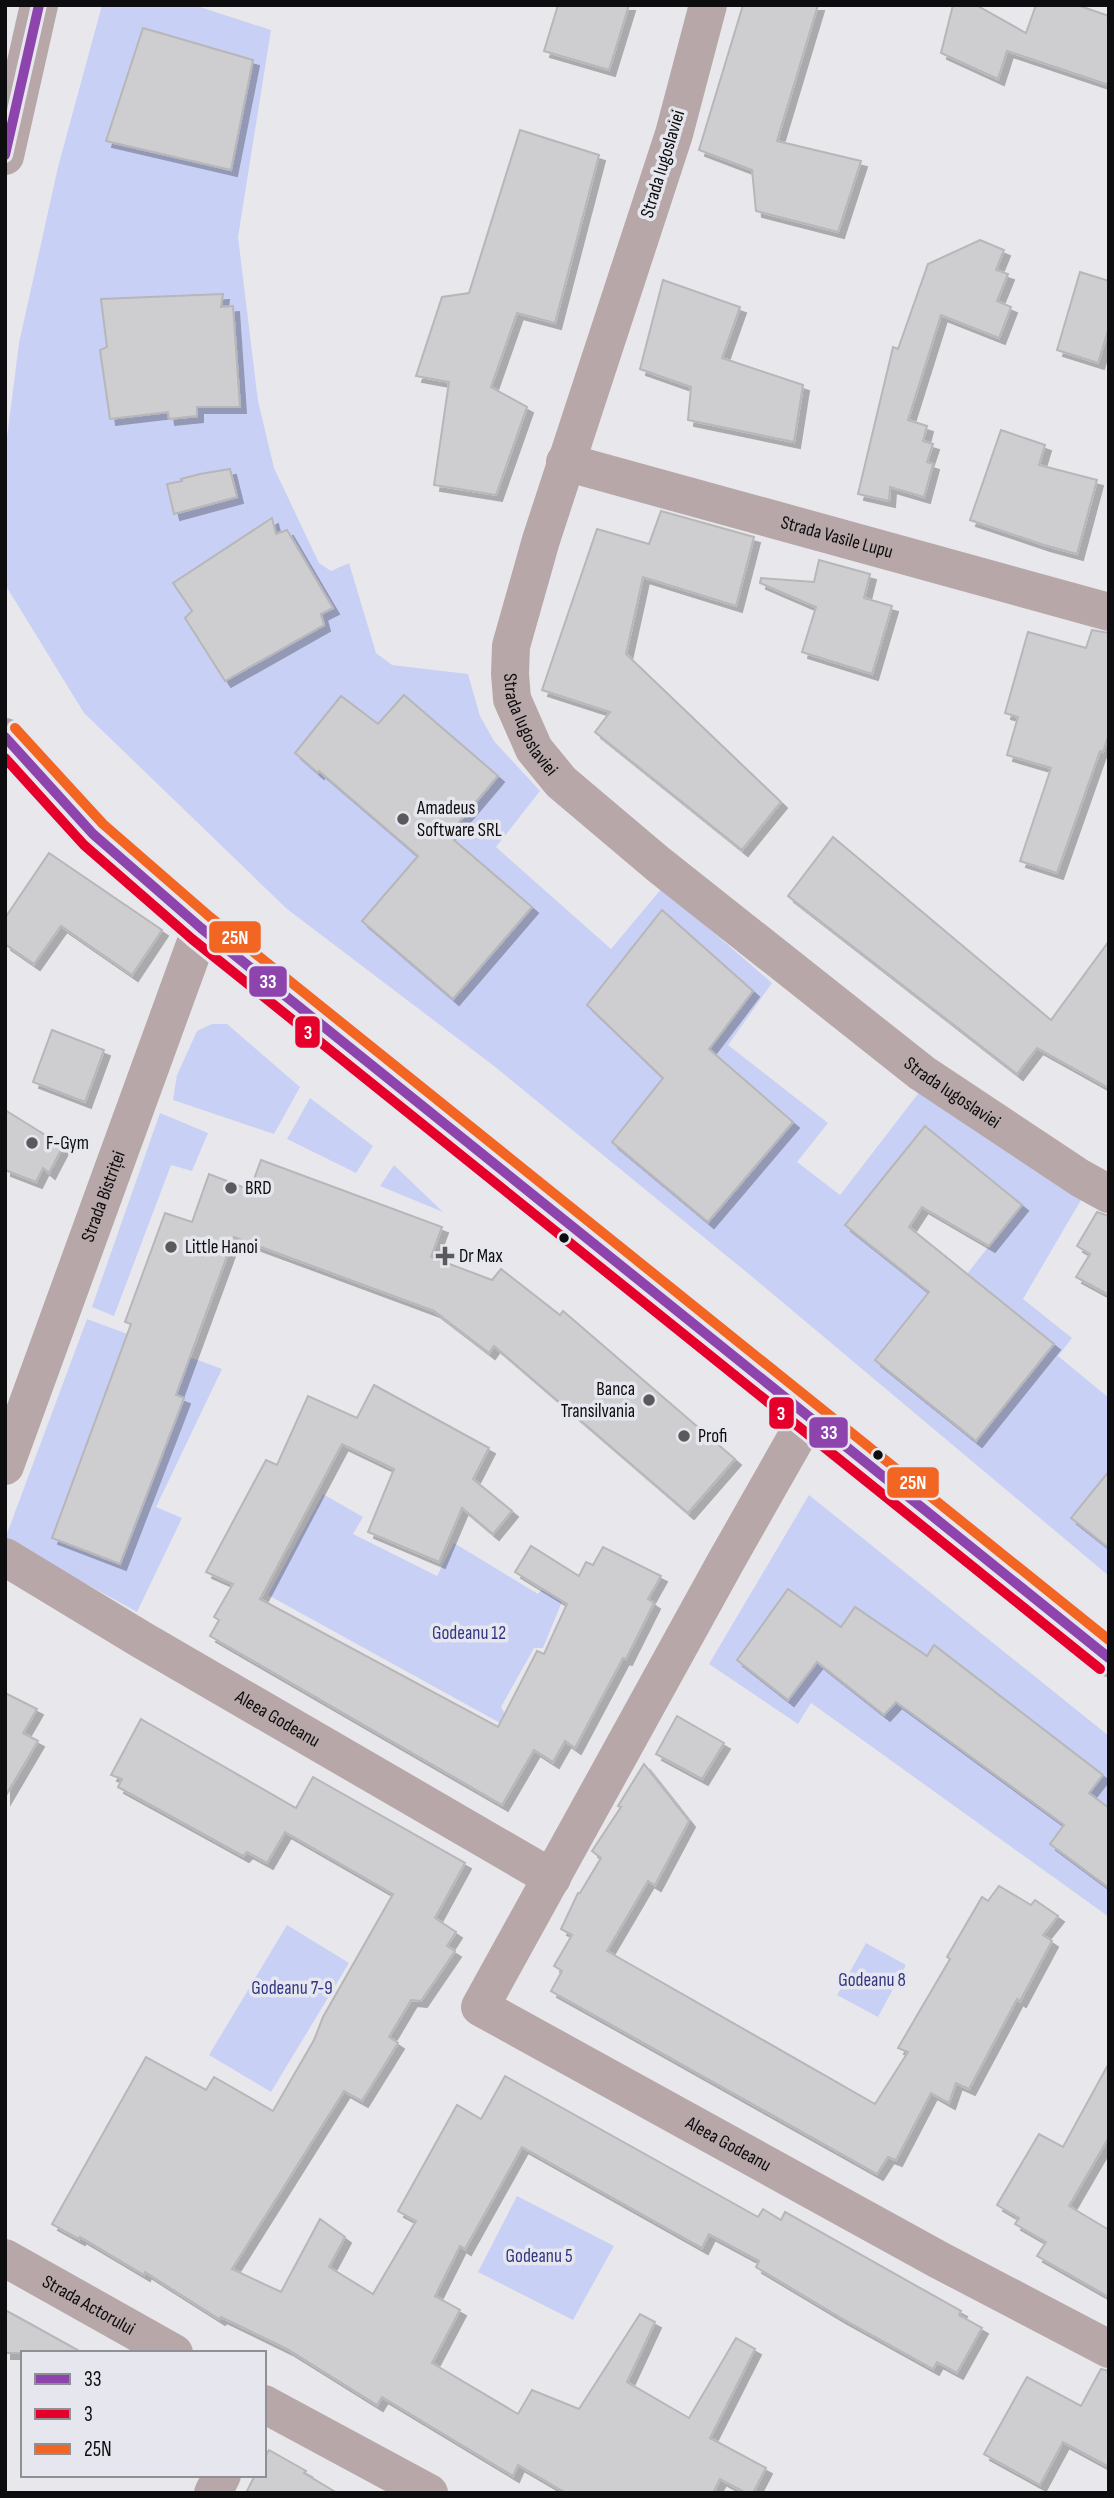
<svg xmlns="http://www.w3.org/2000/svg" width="1114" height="2498" font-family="'Sofia Sans Condensed',sans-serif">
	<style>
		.green { fill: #c9d0f5; fill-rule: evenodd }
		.building { fill: #ceced0; stroke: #b7b6b9; stroke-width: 2; filter: url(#shadow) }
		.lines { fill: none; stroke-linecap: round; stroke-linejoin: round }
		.minor { stroke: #b7a7a8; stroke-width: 38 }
		.major { stroke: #b6a7ab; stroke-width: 38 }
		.bus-1-casing { stroke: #e6e7ee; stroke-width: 16 }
		.bus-2-casing { stroke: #e6e7ee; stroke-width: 16 }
		.bus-3-casing { stroke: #e6e7ee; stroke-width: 16 }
		.bus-1 { stroke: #8e44ad; stroke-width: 10 }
		.bus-2 { stroke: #e4002b; stroke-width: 10 }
		.bus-3 { stroke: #f26522; stroke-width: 10 }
		.poi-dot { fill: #5a5a5c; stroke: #e6e7ee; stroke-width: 2.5 }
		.bus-dot { fill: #0d0d0f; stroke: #e6e7ee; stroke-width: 2.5 }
		.labels { text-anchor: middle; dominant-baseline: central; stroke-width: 7; stroke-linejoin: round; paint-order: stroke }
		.street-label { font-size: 19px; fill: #0d0d0f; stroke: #e6e7ee }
		.poi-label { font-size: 19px; fill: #0d0d0f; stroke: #e6e7ee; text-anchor: start }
		.park-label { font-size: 19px; fill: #323684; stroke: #e6e7ee }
		.line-badge { stroke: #e6e7ee; stroke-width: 2.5 }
		.badge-label { font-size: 19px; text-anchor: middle; font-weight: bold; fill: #fff }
	</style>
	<defs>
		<filter id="shadow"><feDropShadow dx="6" dy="6" stdDeviation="0" flood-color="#0004"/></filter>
	</defs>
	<rect width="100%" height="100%" fill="#e8e8ec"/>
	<!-- green -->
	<g class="green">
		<path d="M102 5H194L271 30 238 237 258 401 274 468 319 563 331 571 349 563 376 653 392 665 468 674 480 716 494 741 540 791 496 847 611 949 662 888 772 983 728 1045 828 1123 797 1162 840 1195 924 1086 1081 1200 1023 1299 1072 1338 1058 1356 1109 1398V1471L1071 1518 1109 1548V1576L750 1275 494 1066 287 909 84 713 6 586 5 453 19 343 58 167ZM143 28 253 60 231 170 107 140ZM232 306 240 407H197L196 416 170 419 168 412 110 419 100 350 221 307ZM272 518 276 534 288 530 332 608 321 614 324 625 225 681 185 618ZM404 695 498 776 448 835 453 999 362 921 418 856 330 780ZM587 1005 709 1049 792 1123 708 1222 613 1142 663 1078ZM925 1126 1022 1204 967 1274 1054 1343 976 1440 875 1360 929 1292 845 1225Z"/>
		<polygon points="212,1024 227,1024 300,1087 274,1134 173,1100 177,1075 197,1031"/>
		<polygon points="310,1098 373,1146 356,1173 287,1139"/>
		<polygon points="160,1113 208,1133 192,1171 171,1165 114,1316 92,1307"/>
		<polygon points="394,1165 443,1212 380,1186"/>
		<path d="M87 1319 222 1369 156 1507 182 1518 137 1612 5 1539ZM114 1372 158 1465 120 1564 52 1538Z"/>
		<polygon points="323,1494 363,1517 353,1534 437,1576 454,1543 538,1594 549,1581 566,1592 543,1648 534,1648 501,1707 505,1714 500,1723 268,1595"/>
		<polygon points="809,1495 1109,1736 1109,1808 1089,1793 1103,1775 934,1646 927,1656 855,1607 841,1627 788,1589 738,1659 788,1699 817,1662 883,1714 896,1702 1064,1825 1050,1844 1109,1888 1109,1917 811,1703 798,1724 709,1664"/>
		<polygon points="287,1925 349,1963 271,2092 209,2055"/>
		<polygon points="866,1943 906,1965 878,2017 837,1995"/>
		<polygon points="517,2196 614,2246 573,2320 478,2272"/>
	</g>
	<!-- building -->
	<g class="building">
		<polygon points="558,5 629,5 609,70 544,51"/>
		<polygon points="743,5 818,5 777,141 861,161 838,232 756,211 752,170 699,150"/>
		<polygon points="953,5 976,5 1026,33 1036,5 1077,5 1109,16 1109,85 1007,51 998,79 941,53"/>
		<polygon points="143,28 253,60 231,170 106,141"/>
		<polygon points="520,130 599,155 555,323 517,313 491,387 527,407 496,495 434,485 449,382 416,376 442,297 469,293"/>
		<polygon points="980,240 1004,250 996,270 1008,274 997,301 1011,307 999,338 941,315 908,420 927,426 923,441 933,444 927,462 933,464 924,497 890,487 889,501 858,494 893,347 898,349 928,264"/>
		<polygon points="1080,272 1109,281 1109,327 1098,363 1057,350"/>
		<polygon points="663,280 740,307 722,358 803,385 794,442 688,420 691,387 640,369"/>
		<polygon points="223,294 221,307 233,306 240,407 197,407 197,416 169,419 168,412 110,419 100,350 107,347 101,299"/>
		<polygon points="1001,430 1045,445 1039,465 1097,480 1077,554 1044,545 970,520"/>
		<polygon points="230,469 237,497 174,514 167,484 182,481 181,479 200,474"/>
		<polygon points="661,511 754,537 736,606 643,577 626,654 781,802 742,850 595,732 610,712 542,690 597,529 649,544"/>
		<polygon points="272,518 276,534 287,530 333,608 321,614 324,625 225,681 185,618 192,611 173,583"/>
		<polygon points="819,560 870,574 864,598 892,606 872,674 802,652 816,607 760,583 761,578 814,582"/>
		<polygon points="1092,630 1109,633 1109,734 1103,752 1100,751 1057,873 1020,861 1051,768 1007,755 1018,717 1005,713 1028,632 1086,648"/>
		<polygon points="404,695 498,776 448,835 532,907 453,999 362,921 418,856 319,771 318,773 295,753 341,696 378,724"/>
		<polygon points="833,837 1051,1020 1109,941 1109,1088 1037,1048 1017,1074 788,896"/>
		<polygon points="49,853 162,930 132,975 61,926 34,964 5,944 5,918"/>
		<polygon points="662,910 753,991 709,1049 793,1122 708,1222 612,1142 663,1078 587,1005"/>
		<polygon points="52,1030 104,1050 85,1102 33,1082"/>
		<polygon points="5,1110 63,1146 49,1173 43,1168 36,1182 5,1170"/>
		<polygon points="925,1126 1022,1205 989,1246 922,1207 909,1227 1054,1344 976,1441 875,1360 929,1292 845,1225"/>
		<polygon points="261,1160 442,1227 431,1257 492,1280 501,1269 560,1315 563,1311 735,1459 688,1513 494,1346 489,1353 434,1311 234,1237 176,1395 184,1398 120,1564 52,1538 131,1324 125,1322 165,1213 192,1222 209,1174 250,1190"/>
		<polygon points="1097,1212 1109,1216 1109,1295 1076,1277 1090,1254 1077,1246"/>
		<polygon points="374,1385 489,1448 473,1479 512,1511 493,1534 462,1508 439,1562 368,1532 394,1469 342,1444 260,1599 498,1727 537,1651 544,1654 567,1604 515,1572 531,1546 579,1576 586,1562 593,1565 603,1547 661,1576 648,1599 654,1603 626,1659 623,1658 575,1748 565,1741 553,1762 534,1750 502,1805 210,1636 219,1620 214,1617 233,1584 206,1572 266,1460 277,1465 308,1396 357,1418"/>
		<polygon points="1109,1471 1109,1548 1071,1518"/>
		<polygon points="788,1589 841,1627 855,1607 927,1656 934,1645 1103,1775 1089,1793 1109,1808 1109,1888 1050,1844 1064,1825 896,1702 884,1715 817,1662 788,1700 737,1660"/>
		<polygon points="5,1693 37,1709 23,1733 38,1741 5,1797"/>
		<polygon points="677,1716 724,1743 702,1779 656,1754"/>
		<polygon points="141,1719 296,1808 313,1777 465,1863 435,1918 456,1932 447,1946 455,1951 421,2001 411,2000 389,2037 398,2043 362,2101 344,2091 232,2269 281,2292 320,2219 345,2237 329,2267 373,2294 416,2221 398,2211 457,2105 481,2119 505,2076 758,2217 763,2209 781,2220 785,2212 961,2311 959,2315 982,2328 957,2373 937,2362 933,2369 841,2318 756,2267 759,2261 709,2234 702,2248 522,2147 465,2249 460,2246 435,2296 460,2310 432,2363 518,2414 532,2390 579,2409 640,2314 655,2322 627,2382 689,2418 736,2338 755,2349 710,2438 766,2468 753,2493 746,2493 720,2479 713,2493 566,2493 518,2465 513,2476 382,2397 377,2405 287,2349 221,2317 219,2319 145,2272 144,2275 80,2237 79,2239 52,2224 146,2057 206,2090 214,2077 273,2111 314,2040 323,2017 393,1894 285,1832 267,1863 247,1852 243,1856 118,1787 122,1779 111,1775"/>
		<polygon points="644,1764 689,1821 655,1885 648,1881 607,1951 875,2104 908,2052 898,2048 950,1959 947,1957 982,1897 988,1901 999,1886 1031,1905 1035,1900 1058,1916 1043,1935 1052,1941 1020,2001 1017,1999 969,2089 956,2083 949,2103 931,2093 896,2160 888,2157 877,2174 551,1991 562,1971 554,1966 572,1935 561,1929 578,1893 580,1893 601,1858 592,1851 621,1807 618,1806"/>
		<polygon points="1109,2063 1109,2137 1069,2206 1109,2230 1109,2297 1037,2256 1046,2242 1015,2224 1019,2218 997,2205 1039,2134 1063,2147"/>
		<polygon points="5,2310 27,2322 83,2353 5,2353"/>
		<polygon points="1101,2369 1109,2371 1109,2467 1063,2442 1040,2485 984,2454 1027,2377 1081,2406"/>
		<polygon points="269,2450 306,2471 304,2473 337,2493 246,2493 255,2475 264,2475 264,2458"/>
	</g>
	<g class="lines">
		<!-- minor -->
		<g class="minor">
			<path id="s1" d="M708 5 674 134 541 540 511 646 510 674 512 699 534 749 561 782 658 864 922 1073 1080 1178 1109 1194"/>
			<polyline points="5,156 39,5"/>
			<path id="s2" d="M565 462 1109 612"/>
			<path id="s3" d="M809 1415 725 1563 480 2007 939 2260 1109 2349"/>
			<path id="s4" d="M5 1466 201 928"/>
			<path id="s5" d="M5 1557 142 1640 552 1878"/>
			<path id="s6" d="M5 2258 174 2353"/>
			<polyline points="264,2404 429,2493"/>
			<polyline points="213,2493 222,2475"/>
		</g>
		<!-- major -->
		<polyline class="major" points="5,737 93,834 201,928 573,1225 1109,1658"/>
		<defs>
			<g id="bus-1">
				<polyline points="5,155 39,5"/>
				<polyline points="5,737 93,834 201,928 1109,1658"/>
			</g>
			<polyline id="bus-2" points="5,758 84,845 192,939 1100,1669"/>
			<polyline id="bus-3" points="15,728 103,824 210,917 1109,1640"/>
		</defs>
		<!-- bus-1 casing -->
		<use href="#bus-1" class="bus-1-casing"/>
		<!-- bus-2 casing -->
		<use href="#bus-2" class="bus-2-casing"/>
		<!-- bus-3 casing -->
		<use href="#bus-3" class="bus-3-casing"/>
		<!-- bus-1 -->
		<use href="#bus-1" class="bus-1"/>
		<!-- bus-2 -->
		<use href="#bus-2" class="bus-2"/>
		<!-- bus-3 -->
		<use href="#bus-3" class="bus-3"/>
	</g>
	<!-- markers -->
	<g class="poi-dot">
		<circle cx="403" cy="819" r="7"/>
		<circle cx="32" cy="1143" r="7"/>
		<circle cx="231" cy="1188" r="7"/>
		<circle cx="171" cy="1247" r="7"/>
		<path d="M441.5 1245.5h7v7h7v7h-7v7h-7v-7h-7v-7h7z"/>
		<circle cx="649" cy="1400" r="7"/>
		<circle cx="684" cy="1436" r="7"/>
	</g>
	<g class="bus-dot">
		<circle cx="564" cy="1238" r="6"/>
		<circle cx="878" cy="1455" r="6"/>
	</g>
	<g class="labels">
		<!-- street labels -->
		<g class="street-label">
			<text transform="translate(663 164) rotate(-73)">Strada Iugoslaviei</text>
			<text stroke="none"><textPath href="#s2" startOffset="282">Strada Vasile Lupu</textPath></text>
			<text stroke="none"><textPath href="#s1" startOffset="754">Strada Iugoslaviei</textPath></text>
			<text stroke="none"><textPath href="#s1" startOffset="1321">Strada Iugoslaviei</textPath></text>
			<text stroke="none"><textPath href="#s4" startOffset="287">Strada Bistriței</textPath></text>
			<text stroke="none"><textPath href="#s5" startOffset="317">Aleea Godeanu</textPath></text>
			<text stroke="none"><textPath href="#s3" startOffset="961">Aleea Godeanu</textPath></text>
			<text stroke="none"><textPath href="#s6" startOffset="96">Strada Actorului</textPath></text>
		</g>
		<!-- poi labels -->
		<g class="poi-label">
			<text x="417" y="808">Amadeus<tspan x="417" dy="22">Software SRL</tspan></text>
			<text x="46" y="1143">F-Gym</text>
			<text x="245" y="1188">BRD</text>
			<text x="185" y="1247">Little Hanoi</text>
			<text x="459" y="1256">Dr Max</text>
			<text x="635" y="1389" text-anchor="end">Banca<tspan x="635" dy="22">Transilvania</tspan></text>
			<text x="698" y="1436">Profi</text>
		</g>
		<!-- park labels -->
		<g class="park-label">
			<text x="469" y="1633">Godeanu 12</text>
			<text x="872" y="1980">Godeanu 8</text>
			<text x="292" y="1988">Godeanu 7-9</text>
			<text x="539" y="2256">Godeanu 5</text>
		</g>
	</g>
	<g class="line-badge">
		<rect x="208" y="920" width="54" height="34" rx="7" fill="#f26522"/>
		<rect x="248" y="965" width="40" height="33" rx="7" fill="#8e44ad"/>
		<rect x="294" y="1015" width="27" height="34" rx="7" fill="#e4002b"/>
		<rect x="768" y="1396" width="27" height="34" rx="7" fill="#e4002b"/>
		<rect x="808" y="1416" width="41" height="33" rx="7" fill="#8e44ad"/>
		<rect x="886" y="1466" width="54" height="33" rx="7" fill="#f26522"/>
	</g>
	<g class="badge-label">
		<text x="235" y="944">25N</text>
		<text x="268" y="988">33</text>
		<text x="308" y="1039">3</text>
		<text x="781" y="1420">3</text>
		<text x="829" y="1439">33</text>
		<text x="913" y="1489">25N</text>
	</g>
	<!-- border -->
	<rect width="1114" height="2498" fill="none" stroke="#0d0d0f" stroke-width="14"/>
	<!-- legend -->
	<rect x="21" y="2351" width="245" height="126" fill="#e6e7ee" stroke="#8f9095" stroke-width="2"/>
	<rect x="35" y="2374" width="35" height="10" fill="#8e44ad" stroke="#8f9095" stroke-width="2"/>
	<text x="84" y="2386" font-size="21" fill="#0d0d0f">33</text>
	<rect x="35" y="2409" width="35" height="10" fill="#e4002b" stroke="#8f9095" stroke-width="2"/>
	<text x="84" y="2421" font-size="21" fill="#0d0d0f">3</text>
	<rect x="35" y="2444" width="35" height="10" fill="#f26522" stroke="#8f9095" stroke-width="2"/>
	<text x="84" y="2456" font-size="21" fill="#0d0d0f">25N</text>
</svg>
